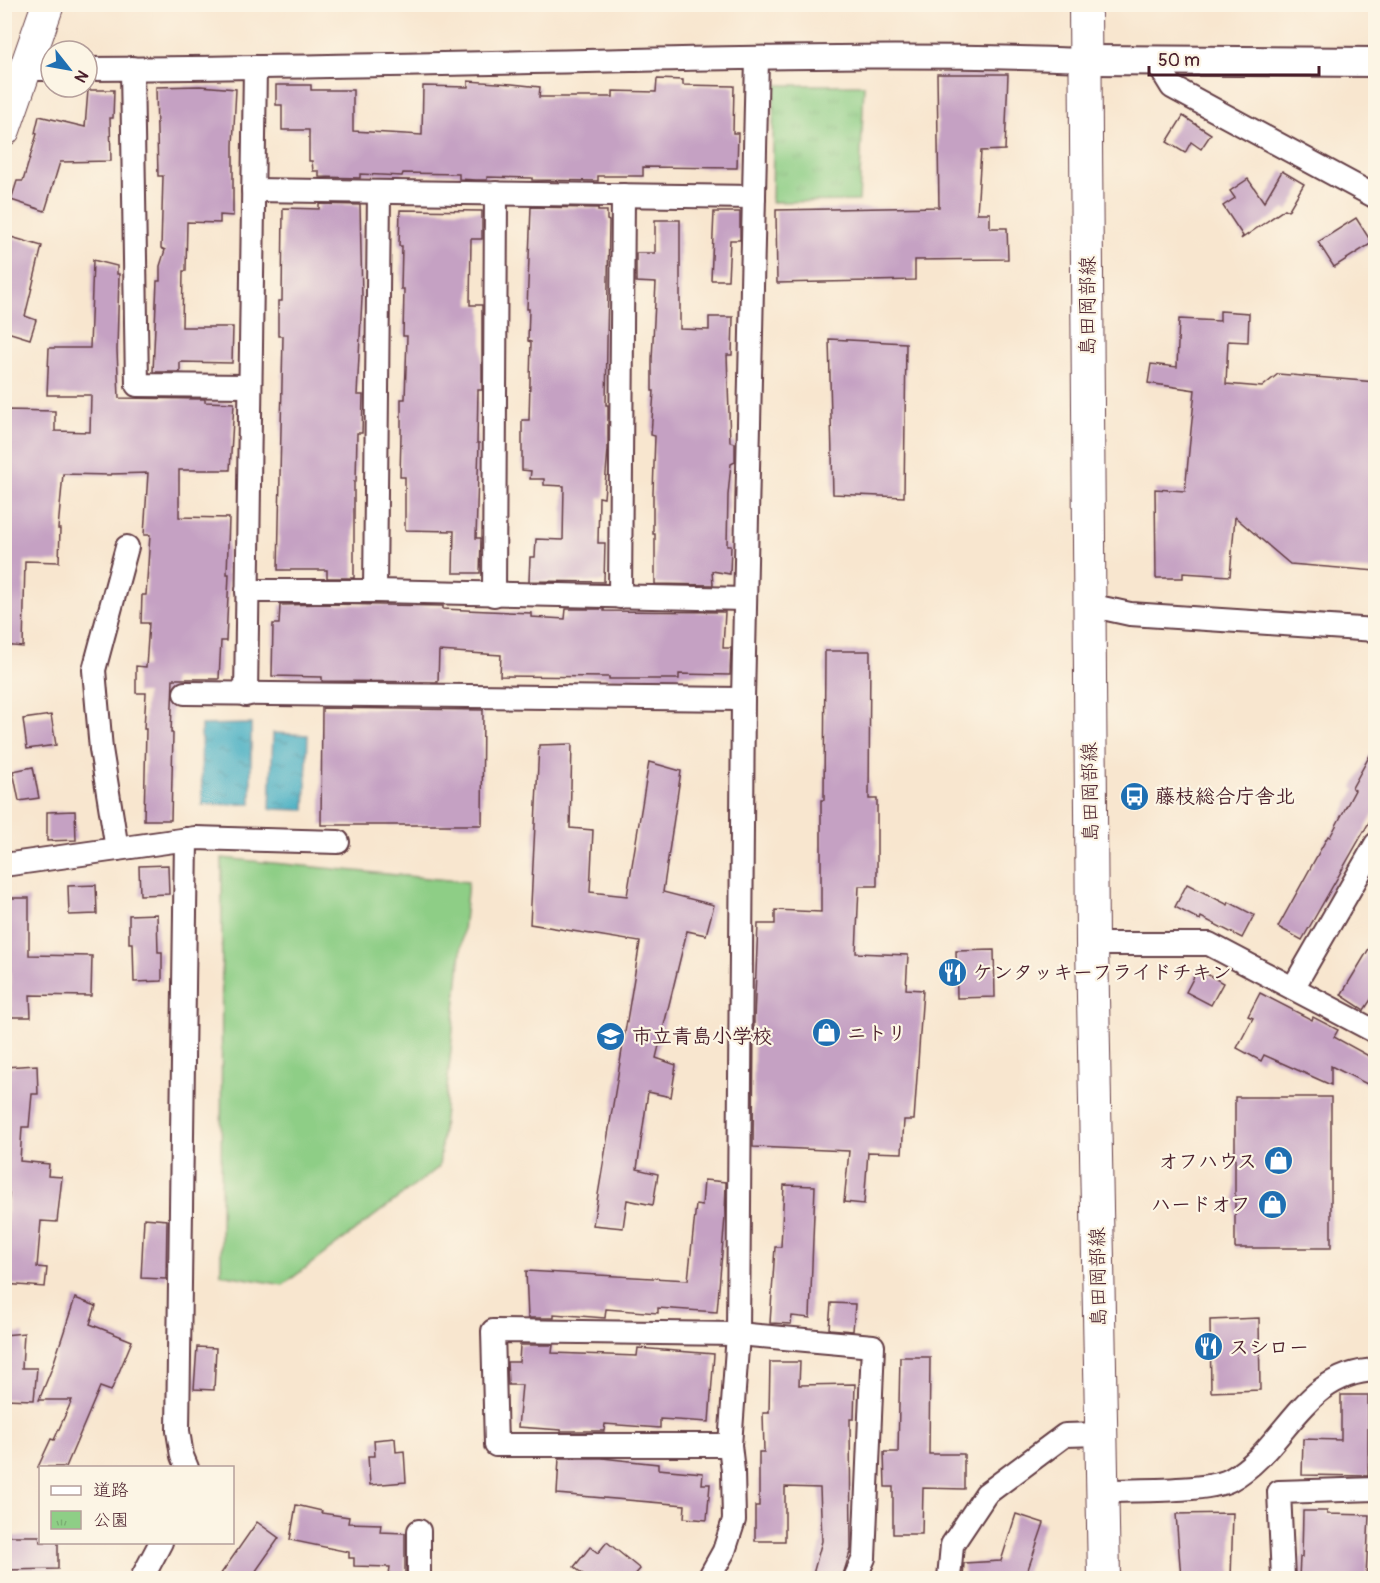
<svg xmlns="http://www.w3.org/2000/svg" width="1380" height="1583" font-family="Pangolin,'Klee One',sans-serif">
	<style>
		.grass { fill: #8ece86; stroke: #6c7658; stroke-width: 1.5 }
		.park { fill: url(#park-tufts); stroke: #6c7658; stroke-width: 1.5 }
		.water { fill: url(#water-ripples); stroke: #476677; stroke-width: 1.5 }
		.building { fill: #c5a1c3 }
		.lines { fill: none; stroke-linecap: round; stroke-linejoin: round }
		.minor-casing { stroke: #643d44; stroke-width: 26 }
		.tertiary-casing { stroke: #643d44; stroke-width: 32 }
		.secondary-casing { stroke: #643d44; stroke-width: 34 }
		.minor { stroke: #fff; stroke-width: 22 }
		.tertiary { stroke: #fff; stroke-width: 28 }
		.secondary { stroke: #fff; stroke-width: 32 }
		.labels { text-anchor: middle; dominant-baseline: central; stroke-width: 4.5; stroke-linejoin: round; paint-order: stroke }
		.street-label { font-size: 20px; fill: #4a1f2b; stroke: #fcf5e5 }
		.poi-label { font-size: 20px; font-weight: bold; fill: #4a1f2b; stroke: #fcf5e5; text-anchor: start }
	</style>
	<defs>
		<pattern id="park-tufts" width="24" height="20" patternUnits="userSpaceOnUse" patternTransform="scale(1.5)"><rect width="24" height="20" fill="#8ece86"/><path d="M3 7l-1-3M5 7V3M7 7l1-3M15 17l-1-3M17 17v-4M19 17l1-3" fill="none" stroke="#7cb074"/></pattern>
		<pattern id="water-ripples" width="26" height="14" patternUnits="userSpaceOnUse" patternTransform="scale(1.5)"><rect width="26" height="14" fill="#44aec3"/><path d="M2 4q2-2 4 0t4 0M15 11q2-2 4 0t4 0" fill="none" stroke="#3b8d9f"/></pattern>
	</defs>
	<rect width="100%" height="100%" fill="#fcf5e5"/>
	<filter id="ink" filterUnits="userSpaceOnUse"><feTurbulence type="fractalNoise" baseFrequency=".0167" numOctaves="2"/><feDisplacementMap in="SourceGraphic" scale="12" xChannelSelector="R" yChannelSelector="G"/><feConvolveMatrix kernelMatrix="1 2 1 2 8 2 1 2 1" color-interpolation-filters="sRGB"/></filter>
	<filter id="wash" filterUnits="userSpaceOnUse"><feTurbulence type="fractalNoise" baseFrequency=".008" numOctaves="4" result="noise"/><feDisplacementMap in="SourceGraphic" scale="24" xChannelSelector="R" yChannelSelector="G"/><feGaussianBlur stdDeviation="1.35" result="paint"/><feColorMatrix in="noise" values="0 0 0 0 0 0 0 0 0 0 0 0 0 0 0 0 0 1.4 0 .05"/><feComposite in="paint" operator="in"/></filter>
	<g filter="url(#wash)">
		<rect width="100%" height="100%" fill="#f8e6cf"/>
		<!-- grass -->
		<polygon class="grass" points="222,858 468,882 439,1167 283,1285 221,1274"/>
		<!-- park -->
		<polygon class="park" points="774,85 864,85 859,201 772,202"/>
		<!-- water -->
		<g class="water">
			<polygon points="251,724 251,804 202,805 201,725"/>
			<polygon points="273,733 308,735 305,810 270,809"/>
		</g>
		<g id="blocks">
			<!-- building -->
			<g class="building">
				<polygon points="937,74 1008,74 1005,150 981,151 977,213 990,213 990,228 1007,228 1008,259 915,260 915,280 777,283 776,210 939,207"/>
				<polygon points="657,79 683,80 683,85 734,86 733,133 738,133 737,168 643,167 643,176 598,176 598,181 532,180 532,178 487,177 487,180 476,180 459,179 459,174 403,173 402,176 360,174 360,178 319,177 319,171 313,171 312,161 309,161 309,130 282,130 282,105 276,105 276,85 311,85 311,90 353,90 353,131 422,135 423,86 468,87 468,81 512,84 540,87 539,97 613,97 613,91 656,92"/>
				<polygon points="200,86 236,89 233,145 233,216 220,215 220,223 187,222 186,271 183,271 182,327 233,327 232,363 180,362 180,372 153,372 157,281 160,281 160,266 165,250 161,248 163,176 158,176 156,87"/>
				<polygon points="88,90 114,90 113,118 110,118 111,161 60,162 45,211 11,200 17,181 23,181 37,134 35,133 39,116 85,127"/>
				<polygon points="1183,116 1211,134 1201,149 1191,142 1185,153 1167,142"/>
				<polygon points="1282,171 1304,184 1288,211 1285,209 1241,239 1243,236 1223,206 1235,198 1230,191 1248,179 1264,202"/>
				<polygon points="319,204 360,205 362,298 357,395 363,395 362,433 357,433 356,482 354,482 354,578 327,578 327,570 278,570 283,336 278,336 278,301 282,301 283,208 319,209"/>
				<polygon points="531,207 598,208 598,211 607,211 607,220 609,221 606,405 608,405 608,449 604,498 599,497 598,543 605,543 604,582 529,581 530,557 535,557 536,539 563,540 564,486 544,485 544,479 530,479 531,471 522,470 522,420 529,420 531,342 528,341 529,309 527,309"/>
				<polygon points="400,210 482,211 482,239 471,239 470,305 482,305 482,390 478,390 477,443 479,443 476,538 481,538 480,573 453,573 454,531 405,530 405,477 400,477 401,434 401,399 405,399 407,336 403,336 404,289 401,289 402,246 399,246"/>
				<polygon points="714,212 740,212 740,240 730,240 728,280 711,280"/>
				<polygon points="1356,218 1372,243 1334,267 1318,242"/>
				<polygon points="655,220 680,220 680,329 709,330 709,317 733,317 732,355 727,355 730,442 735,443 735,462 731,464 728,495 727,546 731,546 730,574 712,571 713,585 655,584 655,534 653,534 653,493 655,436 651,435 654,391 652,391 652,359 656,283 636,282 636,253 655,253"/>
				<polygon points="11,237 42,246 25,316 36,320 30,339 4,331 4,261"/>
				<polygon points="93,260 117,266 117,274 119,274 117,350 119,398 205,399 205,402 234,403 230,470 179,470 179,517 229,518 227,574 229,574 226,641 221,641 219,679 173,679 171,733 173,733 171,820 144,820 146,729 144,729 146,693 136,693 136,666 146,667 149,623 141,623 142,595 146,595 150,535 144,535 148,473 111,474 111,475 63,474 58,529 60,529 59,562 25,561 23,647 4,645 4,410 55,411 55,431 90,432 91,395 47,395 49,348 90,348"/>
				<polygon points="1220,311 1249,313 1248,342 1228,341 1226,384 1262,387 1278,374 1376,382 1376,571 1290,564 1235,517 1230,576 1183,573 1183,578 1156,578 1155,489 1185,491 1195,390 1148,383 1151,364 1177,367 1179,319 1220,321"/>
				<polygon points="829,339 906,343 904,497 833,494"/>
				<polygon points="327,604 443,606 443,609 531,613 531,617 565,619 566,609 604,609 604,611 725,612 723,648 731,648 730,675 679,674 679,679 609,679 609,677 500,676 501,655 439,651 438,682 322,681 322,677 272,676 273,624 279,624 280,605"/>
				<polygon points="825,651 870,651 869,799 877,799 877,886 859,886 856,953 908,955 906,989 923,990 914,1120 904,1120 902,1153 868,1152 864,1204 844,1202 849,1151 753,1147 754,1019 758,924 775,924 775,910 821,912 821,800 824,800"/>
				<polygon points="322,708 483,710 482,825 321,825"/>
				<polygon points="51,715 56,745 27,749 23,719"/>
				<polygon points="572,744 570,828 593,830 590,892 627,896 649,762 681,771 663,892 714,905 706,935 687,931 656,1058 676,1065 671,1097 648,1092 637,1169 658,1174 653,1205 627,1200 623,1228 593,1225 640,942 530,924 539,745"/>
				<polygon points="1376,744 1376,810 1302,940 1278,927 1328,836 1330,837 1355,790 1352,788"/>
				<polygon points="33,767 39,798 19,801 13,771"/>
				<polygon points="75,811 76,840 47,841 47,812"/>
				<polygon points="168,865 169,894 140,895 139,866"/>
				<polygon points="1187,884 1228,905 1229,902 1254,915 1242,938 1201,917 1200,920 1175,907"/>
				<polygon points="96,885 97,914 69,915 68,886"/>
				<polygon points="4,898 29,898 29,955 92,956 91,996 30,995 31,1017 11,1017 10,972 4,972"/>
				<polygon points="157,914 158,952 162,952 162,981 134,982 133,943 129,943 129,915"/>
				<polygon points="1376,937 1376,992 1364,1010 1341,995"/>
				<polygon points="994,950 995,997 957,998 956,951"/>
				<polygon points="1198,969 1223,983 1211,1005 1186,992"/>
				<polygon points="1260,993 1312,1020 1313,1017 1338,1030 1334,1037 1376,1060 1376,1073 1369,1085 1331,1066 1331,1085 1264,1055 1261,1061 1237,1048 1253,1018 1248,1016"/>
				<polygon points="37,1065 38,1094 32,1094 29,1127 22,1127 20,1161 49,1164 48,1176 62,1177 57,1222 41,1221 37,1267 47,1268 45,1287 4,1284 4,1246 9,1193 4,1192 4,1067"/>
				<rect x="1235" y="1097" width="96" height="151"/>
				<polygon points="704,1180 726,1182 725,1217 717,1312 658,1308 658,1313 606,1309 605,1318 554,1314 554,1318 528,1318 526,1271 688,1280 696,1205 702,1206"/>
				<polygon points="784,1185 815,1186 810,1318 792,1316 791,1324 770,1323 775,1247 781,1247"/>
				<polygon points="144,1218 167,1220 166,1279 141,1278"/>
				<polygon points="75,1298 96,1306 90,1324 132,1341 111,1391 100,1387 66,1467 38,1467 51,1439 54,1440 72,1400 39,1400 52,1368"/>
				<polygon points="831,1303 855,1304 853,1331 829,1329"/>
				<polygon points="1259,1318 1260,1390 1211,1392 1210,1320"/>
				<polygon points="24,1333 22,1368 37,1368 34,1400 4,1399 4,1335"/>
				<polygon points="520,1345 553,1345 552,1353 637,1356 638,1348 714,1354 709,1422 660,1419 660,1428 605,1424 604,1431 561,1431 561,1430 518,1427 522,1385 508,1385 507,1362 519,1362"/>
				<polygon points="197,1347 216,1348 214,1390 194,1389"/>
				<polygon points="900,1357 930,1357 929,1454 964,1454 964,1489 923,1488 922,1534 893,1534 893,1487 885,1487 884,1452 898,1452"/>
				<polygon points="770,1362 800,1362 799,1385 855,1384 854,1419 850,1419 851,1549 842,1578 812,1578 822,1541 820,1488 785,1487 785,1541 755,1541 755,1506 759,1506 759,1452 764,1452 763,1413 769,1413"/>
				<polygon points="1341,1395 1368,1395 1368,1476 1302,1475 1303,1439 1341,1440"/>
				<polygon points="395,1438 396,1452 404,1451 406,1482 370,1485 368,1456 375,1456 374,1440"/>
				<polygon points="559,1458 602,1458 658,1464 658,1469 703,1473 702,1484 710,1484 707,1520 684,1518 685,1505 557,1494"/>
				<polygon points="296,1505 322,1511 321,1513 349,1517 348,1523 381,1524 380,1532 405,1533 405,1576 389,1575 390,1567 354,1566 354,1558 349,1558 349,1552 290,1540"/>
				<polygon points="1303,1511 1327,1511 1327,1514 1369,1515 1366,1578 1299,1578 1300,1557 1302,1557"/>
				<polygon points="1233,1513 1231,1578 1181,1578 1176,1514"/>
				<polygon points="1016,1514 1044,1523 1025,1578 963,1578 964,1563 1001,1561"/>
				<polygon points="257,1522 279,1538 251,1578 218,1578"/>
				<polygon points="4,1536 39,1536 40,1542 58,1542 58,1569 4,1570"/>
				<polygon points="607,1542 640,1569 632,1578 588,1578 574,1567 590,1547 598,1553"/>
			</g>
		</g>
	</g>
	<g filter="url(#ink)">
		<use href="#blocks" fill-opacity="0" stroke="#643d44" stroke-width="1.5"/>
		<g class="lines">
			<defs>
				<g id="minor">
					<polyline points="1156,61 1172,87 1376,197"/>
					<polyline points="132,68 137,385 250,386"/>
					<polyline points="27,69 51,69"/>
					<path d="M87 69C270 68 452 64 635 60 785 57 936 54 1087 60"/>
					<polyline points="253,190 754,197"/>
					<polyline points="247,591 375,591 745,599"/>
					<polyline points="375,591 379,192"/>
					<polyline points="494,595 496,193"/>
					<polyline points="620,597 623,195"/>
					<polyline points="1088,607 1098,607 1130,614 1376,630"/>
					<polyline points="185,693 743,699"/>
					<polyline points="246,695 255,67"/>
					<polyline points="186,839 178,1431 182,1456 187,1468"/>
					<polyline points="117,849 101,749 94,670 127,547"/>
					<polyline points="4,865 195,838 338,842"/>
					<polyline points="1092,944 1209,944 1376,1032"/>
					<polyline points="1293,988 1376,844"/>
					<polyline points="730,1445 496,1445 493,1331 738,1334 873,1346 864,1558 855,1578"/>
					<path d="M1102 1491C1130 1490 1207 1492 1230 1480 1287 1448 1301 1373 1376 1370"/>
					<polyline points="419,1531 419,1578"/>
					<polyline points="142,1578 161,1542"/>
					<polyline points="709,1578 724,1551 734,1520 733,1471 730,1445 738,1334 743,699 757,58"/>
					<polyline points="949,1578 952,1545 986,1494 1065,1435 1100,1434"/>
					<polyline points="1283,1578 1279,1492 1376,1489"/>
				</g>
				<polyline id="tertiary" points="1087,60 1376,62"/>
				<g id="secondary">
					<polyline points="1085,4 1092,944 1104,1578"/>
					<polyline points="4,130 48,4"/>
				</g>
			</defs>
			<!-- minor casing -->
			<use href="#minor" class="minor-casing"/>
			<!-- tertiary casing -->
			<use href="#tertiary" class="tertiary-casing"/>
			<!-- secondary casing -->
			<use href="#secondary" class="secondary-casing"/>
			<!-- minor -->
			<use href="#minor" class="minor"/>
			<!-- tertiary -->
			<use href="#tertiary" class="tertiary"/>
			<!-- secondary -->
			<use href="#secondary" class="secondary"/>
		</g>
	</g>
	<!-- icons -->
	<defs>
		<symbol id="bus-disc" viewBox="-11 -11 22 22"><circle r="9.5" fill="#1f6fb2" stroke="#fcf5e5"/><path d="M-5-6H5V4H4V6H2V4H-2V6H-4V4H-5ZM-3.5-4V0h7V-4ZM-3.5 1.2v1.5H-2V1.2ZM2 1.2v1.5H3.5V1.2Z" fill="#fff"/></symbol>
		<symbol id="restaurant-disc" viewBox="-11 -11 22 22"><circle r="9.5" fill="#1f6fb2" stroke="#fcf5e5"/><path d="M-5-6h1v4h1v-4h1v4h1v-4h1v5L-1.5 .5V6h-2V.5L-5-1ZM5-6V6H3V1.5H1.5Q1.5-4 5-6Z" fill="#fff"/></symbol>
		<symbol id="shop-disc" viewBox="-11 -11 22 22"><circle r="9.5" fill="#1f6fb2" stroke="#fcf5e5"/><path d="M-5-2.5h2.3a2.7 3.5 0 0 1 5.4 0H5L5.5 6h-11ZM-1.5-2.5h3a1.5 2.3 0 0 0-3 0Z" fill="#fff"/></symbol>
		<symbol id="school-disc" viewBox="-11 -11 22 22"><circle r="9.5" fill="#1f6fb2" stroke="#fcf5e5"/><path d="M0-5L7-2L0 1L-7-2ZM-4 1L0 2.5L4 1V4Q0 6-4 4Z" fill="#fff"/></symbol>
	</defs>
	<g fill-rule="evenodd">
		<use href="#bus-disc" x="1118" y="780" width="33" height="33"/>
		<use href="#restaurant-disc" x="936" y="956" width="33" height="33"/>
		<use href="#shop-disc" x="810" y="1016" width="33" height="33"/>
		<use href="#school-disc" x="594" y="1020" width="33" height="33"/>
		<use href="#shop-disc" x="1262" y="1144" width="33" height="33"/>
		<use href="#shop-disc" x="1256" y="1188" width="33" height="33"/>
		<use href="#restaurant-disc" x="1192" y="1330" width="33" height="33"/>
	</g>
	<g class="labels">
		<!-- street labels -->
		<g class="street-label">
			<text transform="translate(1087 306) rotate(-90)">島田岡部線</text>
			<text transform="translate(1090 792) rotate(-91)">島田岡部線</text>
			<text transform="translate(1098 1277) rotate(-91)">島田岡部線</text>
		</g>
		<!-- poi labels -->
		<g class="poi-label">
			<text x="1155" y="796">藤枝総合庁舎北</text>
			<text x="973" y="972">ケンタッキーフライドチキン</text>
			<text x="847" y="1033">ニトリ</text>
			<text x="632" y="1036">市立青島小学校</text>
			<text x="1257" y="1161" text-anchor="end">オフハウス</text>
			<text x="1251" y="1204" text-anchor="end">ハードオフ</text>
			<text x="1229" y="1347">スシロー</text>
		</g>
	</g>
	<!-- margin -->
	<rect width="1380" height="1583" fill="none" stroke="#fcf5e5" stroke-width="24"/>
	<!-- legend -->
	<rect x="39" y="1466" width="195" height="78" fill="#fcf5e5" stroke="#b59f9b" stroke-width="1.5"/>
	<rect x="51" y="1486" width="30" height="9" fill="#ffffff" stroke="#b59f9b" stroke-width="1.5"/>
	<text x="93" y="1496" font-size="18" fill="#4a1f2b">道路</text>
	<rect x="51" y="1511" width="30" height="18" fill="url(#park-tufts)" stroke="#b59f9b" stroke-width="1.5"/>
	<text x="93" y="1526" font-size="18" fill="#4a1f2b">公園</text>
	<!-- north arrow -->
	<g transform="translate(69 69) rotate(121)"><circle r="28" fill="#fcf5e5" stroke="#b59f9b" stroke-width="1.5"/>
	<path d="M0-4.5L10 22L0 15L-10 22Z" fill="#1f6fb2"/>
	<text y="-9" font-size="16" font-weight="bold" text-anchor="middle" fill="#4a1f2b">N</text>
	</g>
	<!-- scale -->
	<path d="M1149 66v9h170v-9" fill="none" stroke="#4a1f2b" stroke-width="3"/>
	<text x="1158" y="66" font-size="18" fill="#4a1f2b" stroke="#fcf5e5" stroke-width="4.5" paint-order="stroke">50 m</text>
</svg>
